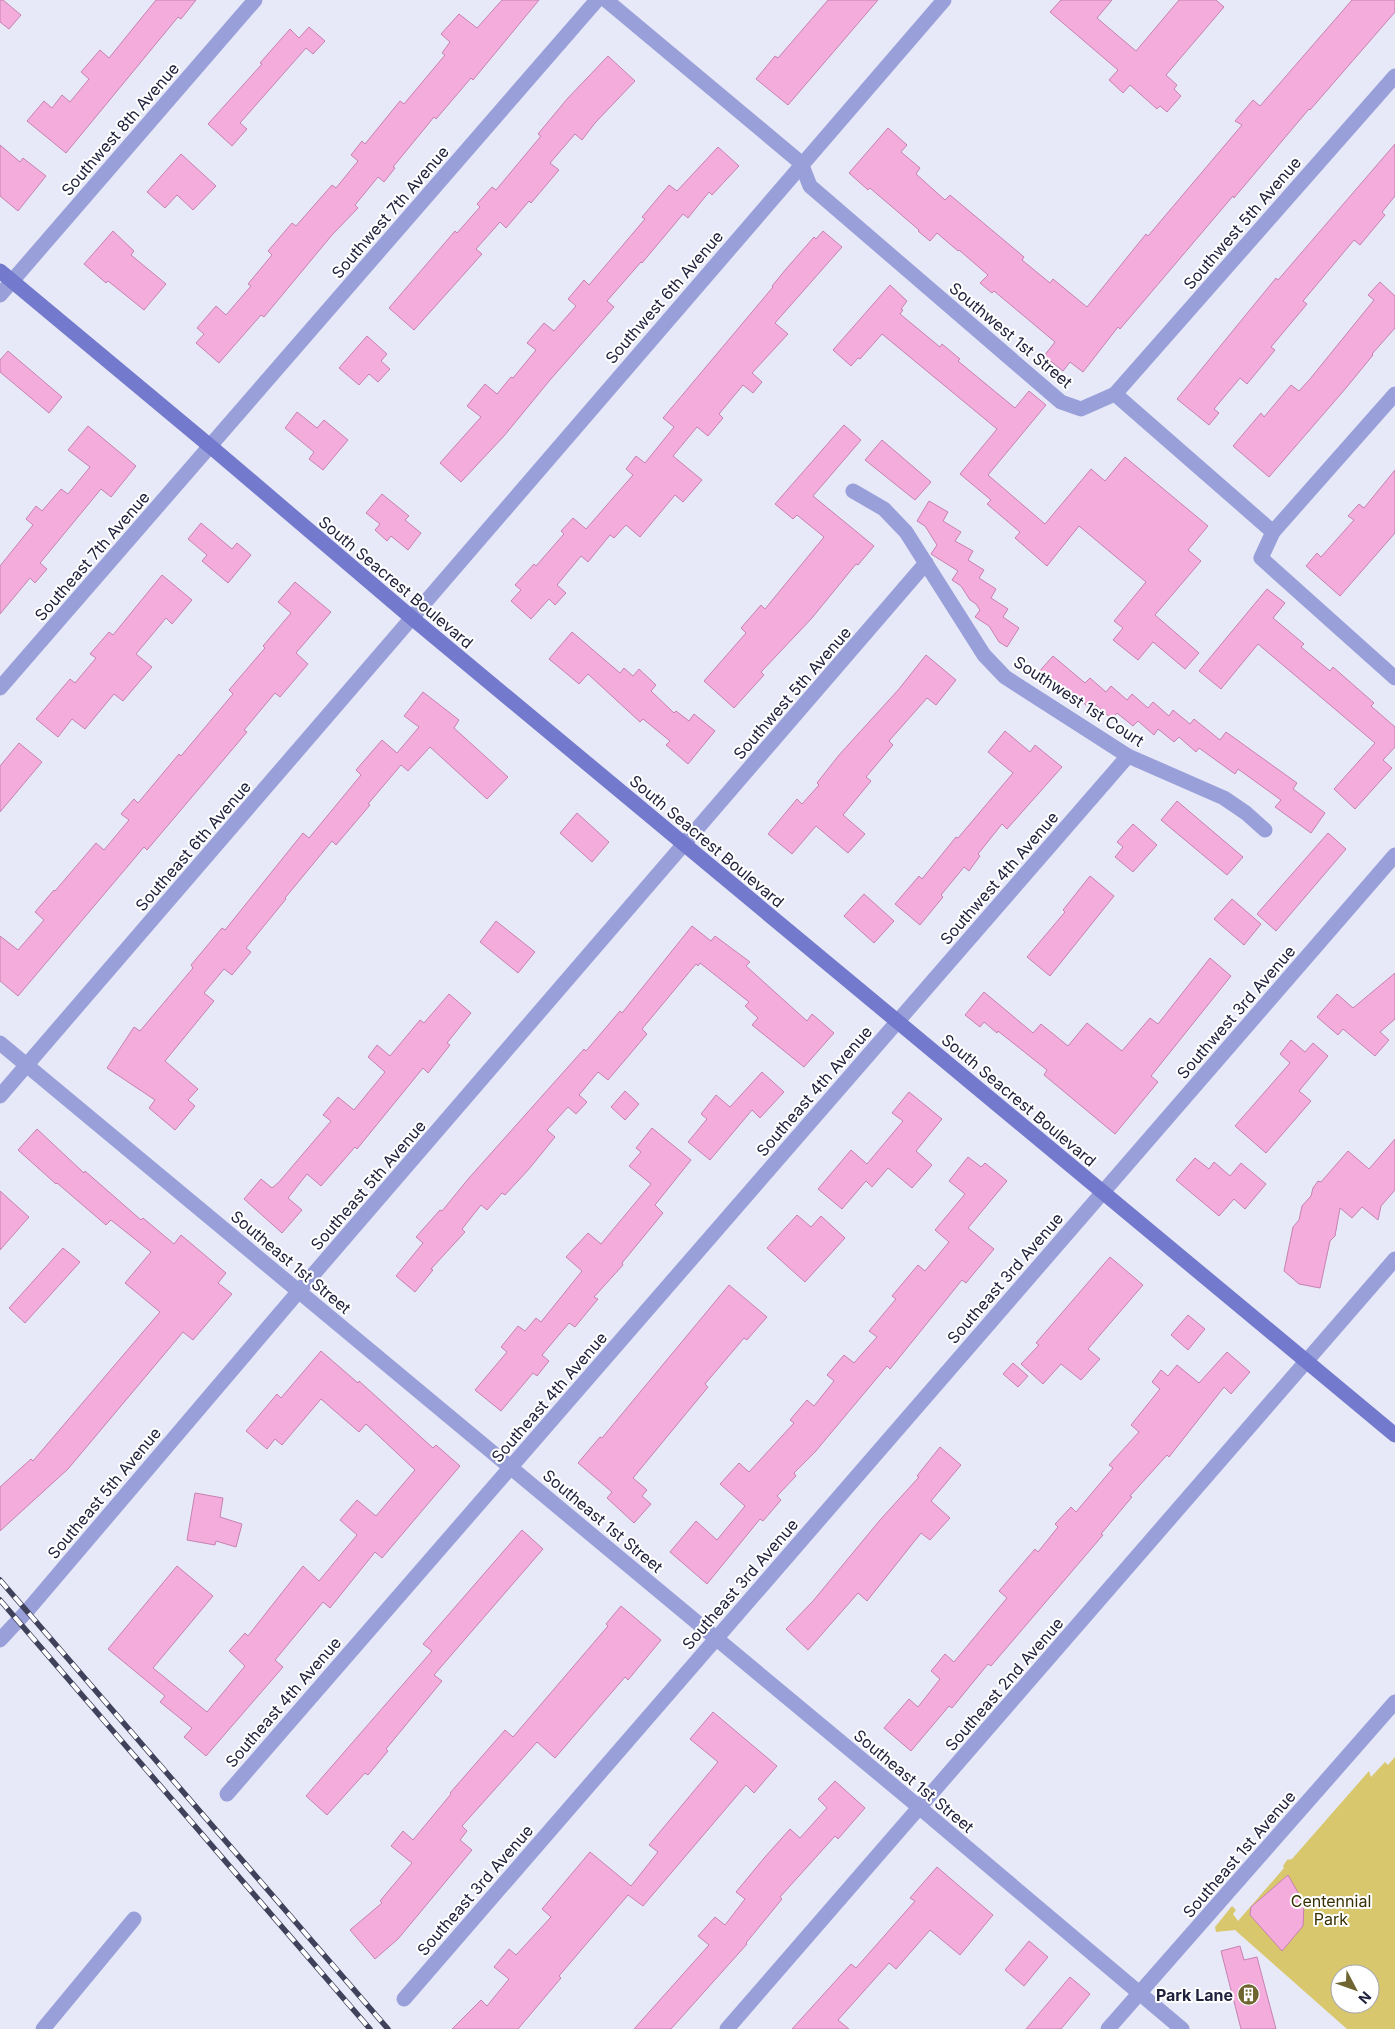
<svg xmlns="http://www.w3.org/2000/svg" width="1395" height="2029" font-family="Inter,sans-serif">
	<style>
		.green { fill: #d8c76c; fill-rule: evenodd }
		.building { fill: #f3acdc; stroke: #c682b1 }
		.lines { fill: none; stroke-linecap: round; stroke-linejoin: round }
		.street { stroke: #999fd9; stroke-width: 15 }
		.secondary { stroke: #7379cd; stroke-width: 15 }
		.rail-casing { stroke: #40425b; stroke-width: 5.5 }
		.rail { stroke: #fff; stroke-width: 4; stroke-dasharray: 11; stroke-linecap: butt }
		.labels { text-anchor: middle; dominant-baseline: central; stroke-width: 4; stroke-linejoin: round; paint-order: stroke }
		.street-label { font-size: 16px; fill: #20223d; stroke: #fff }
		.park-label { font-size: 16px; fill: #383002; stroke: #fff }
		.poi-label { font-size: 16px; font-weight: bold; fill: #20223d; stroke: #fff; text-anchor: end }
	</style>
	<rect width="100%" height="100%" fill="#e7e9f8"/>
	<!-- green -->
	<path class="green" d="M1395 1757V2029H1347L1235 1930 1216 1932 1215 1927 1232 1906 1236 1910 1233 1914 1238 1921 1284 1868 1283 1866 1287 1860 1292 1859 1369 1771 1371 1777 1385 1762 1388 1765ZM1340 1974H1370V2004H1340Z"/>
	<!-- building -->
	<g class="building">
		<polygon points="0,0 3,0 21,15 9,29 0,22"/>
		<polygon points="156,0 196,0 181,19 178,17 66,153 27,121 44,101 52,108 62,95 70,102 89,79 81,72 100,50 109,58"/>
		<polygon points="502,0 539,0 473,80 471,78 436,119 434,117 393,167 395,168 384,182 378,177 355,205 358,208 332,235 264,317 261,315 219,363 196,343 204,334 197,328 216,306 226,315 251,286 248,284 272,255 268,251 292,223 296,226 332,185 336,188 358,161 351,155 362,141 365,144 400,101 404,104 445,55 442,53 450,42 441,34 459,14 477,28"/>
		<polygon points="828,0 878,0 788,105 756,79 775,56 778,58"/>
		<polygon points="1061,0 1112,0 1097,18 1136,51 1179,0 1216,0 1224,7 1166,75 1177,85 1174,89 1181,96 1167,112 1160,106 1157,109 1130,85 1123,93 1109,80 1118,70 1050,12"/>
		<polygon points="1352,0 1395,0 1395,12 1310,110 1309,109 1234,198 1233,196 1120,329 1118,327 1083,372 1070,362 1063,371 1044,356 1055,342 994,291 992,293 980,283 988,275 959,250 958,251 937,233 930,241 918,231 919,230 870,188 868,190 849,173 888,128 907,145 901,152 920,168 916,174 945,200 950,195 1024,257 1022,260 1050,283 1053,279 1087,307 1146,234 1148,236 1242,125 1235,121 1253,100 1260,106"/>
		<polygon points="309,27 325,41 313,54 306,48 240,123 247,129 232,146 208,124 262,64 260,63 290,29 299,38"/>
		<polygon points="608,56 635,81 595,123 582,140 575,134 550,163 559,170 531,203 529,201 506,228 500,222 476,249 482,254 414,330 389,308 455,231 457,233 480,207 477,204 492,187 496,190 541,136 538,134 567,99"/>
		<polygon points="1395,144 1395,196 1382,212 1385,215 1360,245 1354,240 1303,301 1307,304 1271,347 1275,350 1247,384 1240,378 1214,409 1219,413 1209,425 1177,399 1276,278 1278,280"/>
		<polygon points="0,145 20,162 23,158 46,176 18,211 0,196"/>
		<polygon points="718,147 739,166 712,195 709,192 688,218 683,214 642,263 641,262 607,301 614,307 550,380 504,436 461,482 440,463 481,417 467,406 485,384 497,394 511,377 513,378 536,350 527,343 544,323 554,331 576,306 568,299 584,280 589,285 645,219 642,217 669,185 677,191"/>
		<polygon points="181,154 216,186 193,210 177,195 165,208 147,192"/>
		<polygon points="113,231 134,251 131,255 166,284 144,310 108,281 106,283 84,264"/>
		<polygon points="823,231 842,247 775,323 788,334 752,373 762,382 753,393 743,385 719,414 723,418 708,436 697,427 673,456 702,480 683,502 675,495 640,537 626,525 614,538 610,535 588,562 581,556 557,585 566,593 555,605 549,599 531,619 511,601 521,590 515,585 534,564 536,566 564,534 561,531 573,518 586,529 633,475 626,469 636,456 645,463 674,427 663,418 773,287 772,286 786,269 814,237 816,239"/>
		<polygon points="1380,282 1395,296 1395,328 1372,354 1373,355 1346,388 1269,477 1233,446 1261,413 1264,417 1291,385 1299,391 1310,379 1374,300 1368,295"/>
		<polygon points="890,285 907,301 901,309 903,310 900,314 940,347 942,344 960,359 958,361 1015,408 1029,391 1046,405 988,475 1045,524 1091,469 1105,481 1125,457 1208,526 1188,550 1201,561 1155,615 1199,653 1185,669 1153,642 1138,660 1113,640 1123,628 1114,621 1146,582 1079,526 1047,566 1015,538 1020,532 987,504 991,500 960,474 997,429 882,334 860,359 858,358 851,366 833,350"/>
		<polygon points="367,336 387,354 381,361 390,369 378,382 369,374 359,385 339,368"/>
		<polygon points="8,351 62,397 49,413 0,372 0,360"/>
		<polygon points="297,412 317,428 324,420 348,440 323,470 309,459 314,452 285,428"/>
		<polygon points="844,425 861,440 813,496 874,546 858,565 856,564 812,618 761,672 764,675 734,708 704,681 746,633 741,628 761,605 765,609 824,537 797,515 793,519 775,504"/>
		<polygon points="88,426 136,466 111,497 101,489 40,563 47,569 35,583 30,578 0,614 0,566 33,525 26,519 36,506 42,511 61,489 68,494 90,467 68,450"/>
		<polygon points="882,440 931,482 915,500 865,460"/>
		<polygon points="1395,470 1395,533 1340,596 1306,566 1317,553 1321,557 1354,520 1348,516 1359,504 1364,508"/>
		<polygon points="382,494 409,516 405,520 421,533 408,550 391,536 387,541 375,530 380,524 366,513"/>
		<polygon points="929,501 948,512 943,521 961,532 955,541 973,551 968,560 984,570 979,578 996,589 991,598 1008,609 1003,617 1019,628 1007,647 999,642 989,626 975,617 980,610 976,604 970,600 961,586 952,580 958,571 931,554 937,545 925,526 917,521"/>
		<polygon points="201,523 232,549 237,543 251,555 228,583 202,561 207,555 188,539"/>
		<polygon points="162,575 192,600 172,624 166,618 136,654 152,667 123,701 114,694 85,729 72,719 58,737 36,719 70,679 75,683 96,658 90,654 109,632 113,635"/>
		<polygon points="295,582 331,612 296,653 308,664 280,697 275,693 244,730 247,732 219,765 147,850 144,847 18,996 0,981 0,936 18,950 44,920 35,912 54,890 55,891 96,843 104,850 129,820 121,814 134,799 138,803 179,754 181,756 233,694 229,690 265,648 263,646 291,613 278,602"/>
		<polygon points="1267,589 1285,603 1273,618 1304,644 1301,647 1330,671 1333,667 1374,703 1371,706 1395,727 1395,747 1383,760 1392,768 1355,809 1334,789 1375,743 1258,644 1221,689 1199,671"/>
		<polygon points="572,632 620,673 624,668 633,676 639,669 656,685 651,691 674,713 676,711 689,721 694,714 715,731 688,764 666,745 670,741 643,719 640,722 588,674 579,684 549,659"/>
		<polygon points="926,655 956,680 936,705 927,698 889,741 893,745 866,777 871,781 843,815 865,834 848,853 816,826 792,854 768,834 797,799 802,804 819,785 817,783 839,755 899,689"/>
		<polygon points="1053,656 1085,683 1090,678 1106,692 1111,686 1127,700 1132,694 1148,708 1153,702 1169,716 1173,710 1190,724 1194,719 1220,740 1226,732 1297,783 1293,789 1325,813 1311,833 1275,807 1281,800 1238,769 1235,774 1199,748 1196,752 1179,737 1174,742 1158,729 1154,735 1138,721 1133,726 1117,713 1112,719 1096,705 1092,710 1075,696 1069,702 1037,674"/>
		<polygon points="423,692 459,720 454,728 508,777 487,799 430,747 408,771 401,765 368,804 370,805 336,845 332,841 285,898 286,899 246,948 251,952 232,975 224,969 204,993 214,1001 165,1061 198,1089 188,1100 195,1106 175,1130 149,1108 155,1100 107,1068 134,1027 140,1031 193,968 191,965 222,928 225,930 303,833 309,838 361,775 356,770 382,740 397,753 419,727 404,716"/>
		<polygon points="1005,731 1030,752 1035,745 1062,767 1007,829 1002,824 978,854 980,856 969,871 964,867 941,895 943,897 920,925 895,904 919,876 922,879 956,837 958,838 1013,773 988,752"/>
		<polygon points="19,743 42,762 0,812 0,766"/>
		<polygon points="1177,801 1243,857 1227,875 1161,820"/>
		<polygon points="577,813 609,842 592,862 560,833"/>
		<polygon points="1133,824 1157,845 1133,872 1115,857 1123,847 1117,842"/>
		<polygon points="1328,833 1346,849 1276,931 1257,914"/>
		<polygon points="1090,876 1114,896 1050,976 1027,957 1065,912 1063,910"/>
		<polygon points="864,894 894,921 874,943 844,916"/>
		<polygon points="1232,899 1261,924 1244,945 1214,919"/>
		<polygon points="496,921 535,952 518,973 480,942"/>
		<polygon points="692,926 711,941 715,936 750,962 746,966 807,1021 812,1014 834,1033 804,1067 752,1025 758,1018 745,1006 749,1002 700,963 698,966 696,964 642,1029 647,1034 608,1080 598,1072 579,1095 587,1102 576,1114 568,1107 547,1130 555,1137 529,1169 505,1195 502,1193 487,1210 481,1205 462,1229 465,1232 431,1269 433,1270 415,1292 396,1276 423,1243 416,1237 440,1210 442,1211 469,1178 584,1049 586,1051 620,1011 622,1013"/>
		<polygon points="1210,958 1231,976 1151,1076 1158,1082 1115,1134 1044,1075 1047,1070 998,1031 997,1033 984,1022 980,1027 965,1015 984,992 1033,1033 1041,1024 1068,1046 1087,1023 1122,1051 1150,1018 1158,1024"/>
		<polygon points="1395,973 1395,1019 1380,1032 1389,1040 1375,1056 1343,1029 1338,1035 1317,1017 1337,994 1353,1008"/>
		<polygon points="449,994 471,1013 447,1043 450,1045 428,1073 423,1068 357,1149 355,1147 321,1186 307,1174 288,1198 302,1210 282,1233 244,1199 261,1179 272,1188 279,1182 331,1121 323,1115 338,1097 354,1110 385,1072 368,1057 377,1045 390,1056 420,1020 424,1023"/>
		<polygon points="1291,1040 1305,1052 1313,1043 1328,1056 1299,1091 1311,1101 1266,1153 1235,1126 1290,1063 1280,1054"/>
		<polygon points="762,1072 784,1092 760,1118 752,1110 710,1160 688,1142 707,1119 701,1114 716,1095 730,1107"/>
		<polygon points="625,1091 639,1104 625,1120 611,1107"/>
		<polygon points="909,1092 942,1119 916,1151 932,1165 912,1188 888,1168 872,1187 866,1181 842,1209 818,1189 851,1150 867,1164 903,1121 892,1113"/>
		<polygon points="652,1128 691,1160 655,1205 663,1213 622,1263 623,1265 594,1297 598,1299 575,1327 569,1323 542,1355 549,1361 537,1376 533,1373 501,1411 475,1390 507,1352 501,1347 518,1326 525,1331 536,1318 541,1322 582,1271 566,1257 588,1233 601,1244 651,1184 629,1166 641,1152 636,1148"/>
		<polygon points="37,1129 84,1173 85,1171 141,1220 143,1218 174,1244 181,1235 226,1273 218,1283 232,1294 193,1340 183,1332 68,1469 0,1531 0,1487 31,1459 33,1461 160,1312 125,1283 151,1252 111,1220 106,1225 57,1183 56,1184 18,1150"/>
		<polygon points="1395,1139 1395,1190 1381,1206 1378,1220 1362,1207 1352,1218 1340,1208 1335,1236 1330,1241 1320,1288 1299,1284 1284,1271 1293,1227 1299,1220 1302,1206 1311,1196 1313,1188 1318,1181 1321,1182 1348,1151 1369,1169"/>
		<polygon points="968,1157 981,1167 985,1163 1007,1181 968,1228 994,1249 966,1283 962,1280 890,1369 887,1366 815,1452 794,1473 796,1476 777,1496 781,1500 763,1521 760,1519 707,1584 670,1552 696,1521 717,1540 745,1506 720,1484 739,1463 749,1472 794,1423 790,1420 807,1400 814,1406 834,1381 827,1375 844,1355 854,1363 877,1337 869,1331 896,1299 892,1296 918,1265 925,1271 949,1242 935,1230 965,1194 949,1181"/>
		<polygon points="1195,1158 1209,1169 1214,1162 1230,1176 1241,1163 1266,1184 1245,1209 1234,1199 1219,1216 1176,1180"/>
		<polygon points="0,1191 29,1217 0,1250"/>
		<polygon points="797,1215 811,1227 821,1216 845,1238 805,1282 767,1248"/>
		<polygon points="63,1248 80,1262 25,1323 9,1308"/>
		<polygon points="1110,1257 1143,1285 1088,1349 1100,1359 1081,1380 1061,1364 1043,1384 1021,1364 1039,1345 1036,1343"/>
		<polygon points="729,1285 767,1317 747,1340 744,1338 705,1384 708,1387 633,1478 647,1490 642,1496 651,1504 634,1523 607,1498 612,1492 578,1463 600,1437 602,1438"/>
		<polygon points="1188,1315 1205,1329 1188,1350 1171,1335"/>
		<polygon points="321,1351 358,1383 359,1381 433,1448 436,1445 460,1466 382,1558 375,1552 330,1608 323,1602 275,1660 283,1667 206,1756 184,1737 192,1728 160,1702 165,1696 108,1649 177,1566 213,1596 153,1668 207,1712 245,1666 229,1651 245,1633 248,1636 303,1566 319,1581 357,1535 340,1520 357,1500 376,1516 415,1470 366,1424 359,1432 321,1399 282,1445 275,1439 267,1449 246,1431 277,1394 281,1398"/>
		<polygon points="1227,1352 1250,1372 1231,1394 1224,1387 1169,1457 1167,1455 1130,1496 1132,1497 1101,1534 1103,1535 991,1666 988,1664 952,1708 949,1706 911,1751 884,1728 909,1699 918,1707 940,1679 931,1671 945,1654 954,1662 1007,1598 999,1591 1035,1549 1038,1552 1058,1527 1055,1524 1071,1507 1076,1512 1113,1468 1109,1465 1139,1432 1131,1425 1160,1389 1152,1382 1161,1370 1168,1376 1177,1365 1199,1383"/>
		<polygon points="1013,1363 1028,1376 1018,1387 1003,1374"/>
		<polygon points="940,1447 961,1465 931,1501 950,1518 930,1540 921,1533 867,1601 858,1593 808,1650 786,1629 813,1601 880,1520 919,1477 917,1476"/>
		<polygon points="195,1493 223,1498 220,1517 242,1524 236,1547 216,1541 215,1545 187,1540"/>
		<polygon points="522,1530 543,1549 434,1675 442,1681 386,1749 388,1751 368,1775 365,1773 327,1815 306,1796 432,1651 423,1644"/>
		<polygon points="621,1606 661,1640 628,1680 625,1677 555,1758 537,1742 462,1826 467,1831 460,1840 472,1850 398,1939 375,1959 350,1930 382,1903 380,1901 412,1863 391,1846 403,1831 413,1840 451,1794 450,1793 505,1730 513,1737 608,1626 606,1624"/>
		<polygon points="713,1712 777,1766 754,1793 746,1785 643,1906 628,1895 559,1976 561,1978 518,2029 452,2029 481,2000 487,2006 509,1979 494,1967 509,1949 516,1955 551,1917 542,1909 590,1852 631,1886 658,1852 649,1845 718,1762 690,1739"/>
		<polygon points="835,1781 865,1808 838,1839 835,1836 780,1897 782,1899 746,1943 747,1944 671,2029 634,2029 709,1945 698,1936 715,1917 725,1925 745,1899 736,1892 765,1857 790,1829 800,1838 827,1808 818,1799"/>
		<polygon points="937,1867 993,1915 960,1955 930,1930 896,1969 889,1963 838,2020 849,2029 792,2029 851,1964 856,1968 915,1901 910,1898"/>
		<polygon points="1288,1875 1304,1903 1303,1926 1282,1951 1250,1915 1251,1907"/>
		<polygon points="1029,1941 1048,1957 1024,1986 1005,1970"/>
		<polygon points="1240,1946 1244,1960 1257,1957 1276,2029 1241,2029 1221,1951"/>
		<polygon points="1070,1977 1090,1994 1061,2029 1026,2029"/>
	</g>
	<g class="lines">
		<!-- street -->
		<g class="street">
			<polyline points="606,0 801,163 810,186 1061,402 1081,409 1115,394 1273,532 1261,558 1395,678"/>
			<polyline points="0,295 255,0"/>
			<polyline points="1115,394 1395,76"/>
			<polyline points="853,491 884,509 906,532 984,655 1005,677 1128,756 1224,798 1246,813 1265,830"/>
			<polyline points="1273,532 1395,394"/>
			<polyline points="0,688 597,0"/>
			<polyline points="0,1043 907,1797 1182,2029"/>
			<polyline points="0,1096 944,0"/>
			<polyline points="0,1640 27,1611 299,1291 926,563"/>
			<polyline points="227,1794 1128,756"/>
			<polyline points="404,1999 1395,855"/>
			<polyline points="43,2029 134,1919"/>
			<polyline points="727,2029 1395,1259"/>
			<polyline points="1108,2029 1395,1702"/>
		</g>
		<!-- secondary -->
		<polyline class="secondary" points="0,271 210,446 412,618 1395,1435"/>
		<defs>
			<g id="rail">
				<polyline points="0,1580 388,2029"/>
				<polyline points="0,1600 370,2029"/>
			</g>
		</defs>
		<!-- rail casing -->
		<use href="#rail" class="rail-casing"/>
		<!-- rail -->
		<use href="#rail" class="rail"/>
	</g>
	<!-- icons -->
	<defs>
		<symbol id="building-disc" viewBox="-11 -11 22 22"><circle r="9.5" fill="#6e6531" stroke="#fff"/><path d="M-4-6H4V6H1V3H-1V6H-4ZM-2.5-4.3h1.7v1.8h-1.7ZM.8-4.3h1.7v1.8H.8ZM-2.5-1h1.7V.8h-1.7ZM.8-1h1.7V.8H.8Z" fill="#fff"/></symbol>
	</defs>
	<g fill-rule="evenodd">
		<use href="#building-disc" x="1236" y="1982" width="25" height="25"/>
	</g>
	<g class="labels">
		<!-- street labels -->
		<g class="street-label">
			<text transform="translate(120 129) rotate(-49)">Southwest 8th Avenue</text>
			<text transform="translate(390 212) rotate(-49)">Southwest 7th Avenue</text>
			<text transform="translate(1242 223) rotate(-49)">Southwest 5th Avenue</text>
			<text transform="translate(664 297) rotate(-49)">Southwest 6th Avenue</text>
			<text transform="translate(1011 335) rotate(40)">Southwest 1st Street</text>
			<text transform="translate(92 556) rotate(-49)">Southeast 7th Avenue</text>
			<text transform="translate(396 582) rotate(40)">South Seacrest Boulevard</text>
			<text transform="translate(792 693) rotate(-49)">Southwest 5th Avenue</text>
			<text transform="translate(1079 701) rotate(33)">Southwest 1st Court</text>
			<text transform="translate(707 841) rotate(40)">South Seacrest Boulevard</text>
			<text transform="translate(193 846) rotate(-49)">Southeast 6th Avenue</text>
			<text transform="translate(999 878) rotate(-49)">Southwest 4th Avenue</text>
			<text transform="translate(1236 1012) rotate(-49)">Southwest 3rd Avenue</text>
			<text transform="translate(814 1091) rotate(-49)">Southeast 4th Avenue</text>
			<text transform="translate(1019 1100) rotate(40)">South Seacrest Boulevard</text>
			<text transform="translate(368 1185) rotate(-49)">Southeast 5th Avenue</text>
			<text transform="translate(291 1262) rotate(40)">Southeast 1st Street</text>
			<text transform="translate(1005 1278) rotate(-49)">Southeast 3rd Avenue</text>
			<text transform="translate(549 1397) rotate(-49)">Southeast 4th Avenue</text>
			<text transform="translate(104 1493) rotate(-50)">Southeast 5th Avenue</text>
			<text transform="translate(603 1521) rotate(40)">Southeast 1st Street</text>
			<text transform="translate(740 1584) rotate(-49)">Southeast 3rd Avenue</text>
			<text transform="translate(1004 1684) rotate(-49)">Southeast 2nd Avenue</text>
			<text transform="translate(283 1702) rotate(-49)">Southeast 4th Avenue</text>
			<text transform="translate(914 1781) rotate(40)">Southeast 1st Street</text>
			<text transform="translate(1239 1854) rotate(-49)">Southeast 1st Avenue</text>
			<text transform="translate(475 1890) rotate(-49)">Southeast 3rd Avenue</text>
		</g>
		<!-- park labels -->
		<g class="park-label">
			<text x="1331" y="1901">Centennial<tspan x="1331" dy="18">Park</tspan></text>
		</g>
		<!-- poi labels -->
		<g class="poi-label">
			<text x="1233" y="1995">Park Lane</text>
		</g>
	</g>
	<!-- north arrow -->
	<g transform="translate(1355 1989) rotate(131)"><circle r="24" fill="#ffffff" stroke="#a6a7b1"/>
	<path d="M0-4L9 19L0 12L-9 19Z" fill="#6e6531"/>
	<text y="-8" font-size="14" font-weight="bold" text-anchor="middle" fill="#20223d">N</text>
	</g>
</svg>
